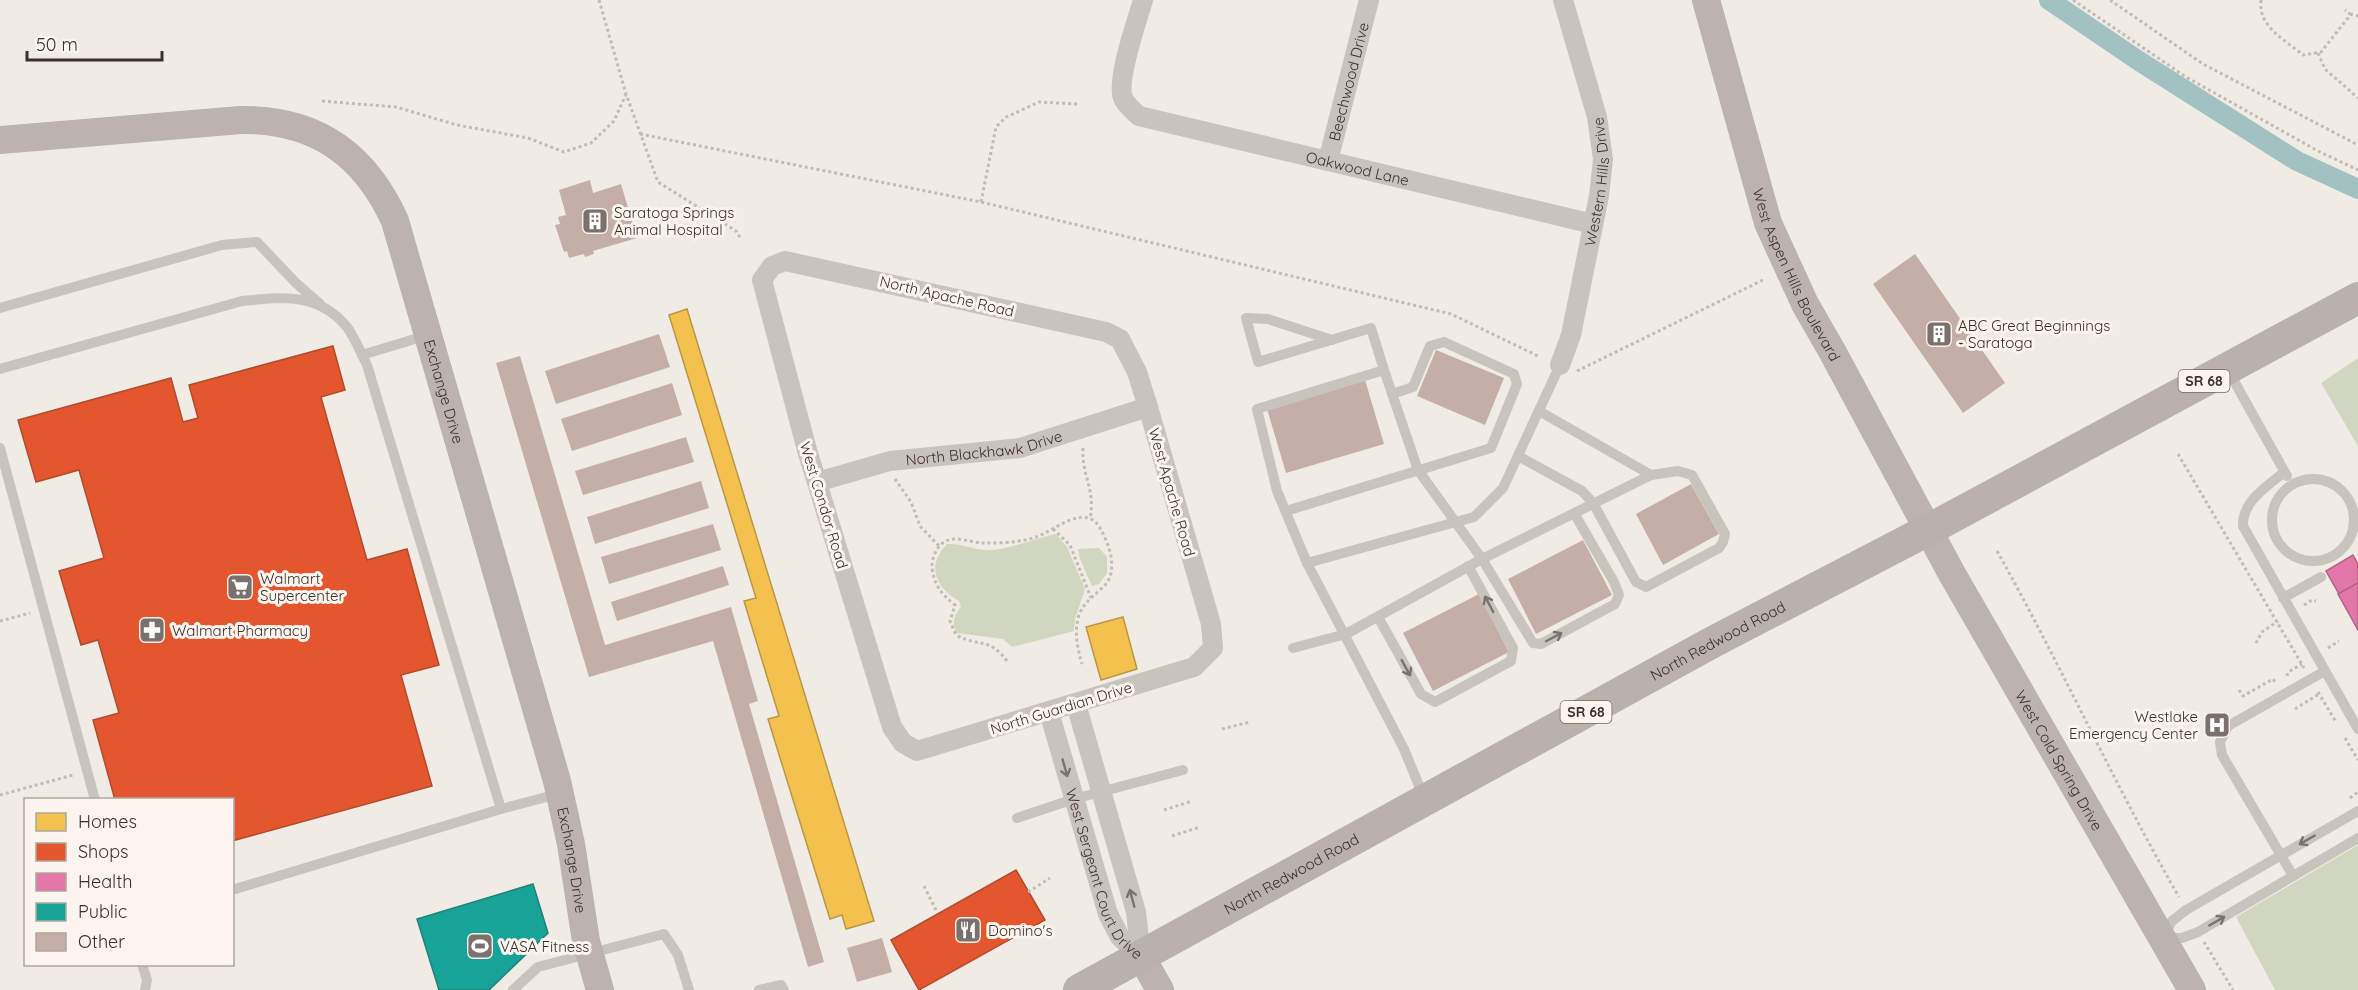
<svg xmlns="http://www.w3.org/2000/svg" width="2358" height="990" font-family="Quicksand,sans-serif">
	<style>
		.green { fill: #d1d6bf }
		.homes { fill: #f2c14e; stroke: #bb9644; stroke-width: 1.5 }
		.shops { fill: #e4572e; stroke: #b14b2d; stroke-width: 1.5 }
		.health { fill: #e377a8; stroke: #b16282; stroke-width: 1.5 }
		.public { fill: #17a398; stroke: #228077; stroke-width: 1.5 }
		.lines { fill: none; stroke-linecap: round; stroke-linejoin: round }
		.canal { stroke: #a1c2c1; stroke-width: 20 }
		.building { fill: #c3afa7 }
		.path { stroke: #c2bbb6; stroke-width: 3; stroke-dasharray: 3 3; stroke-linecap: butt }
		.lane { stroke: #c9c3be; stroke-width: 10 }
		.street { stroke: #c9c3be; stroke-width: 20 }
		.secondary { stroke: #bab3ae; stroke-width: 28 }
		.primary { stroke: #b8b1ad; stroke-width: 32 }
		.oneway { stroke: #7b726d }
		.labels { text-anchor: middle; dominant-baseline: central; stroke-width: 6; stroke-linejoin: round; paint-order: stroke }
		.shield { fill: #fbf5ee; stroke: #756b66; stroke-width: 1.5 }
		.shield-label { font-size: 14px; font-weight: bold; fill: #3b302b }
		.street-label { font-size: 15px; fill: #3b302b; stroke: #fbf5ee }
		.poi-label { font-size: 15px; fill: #3b302b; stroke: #fbf5ee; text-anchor: start }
	</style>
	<rect width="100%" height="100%" fill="#f0ebe5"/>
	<!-- green -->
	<g class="green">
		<polygon points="2358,358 2358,446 2321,383"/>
		<path d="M1056 534 1067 547 1085 589 1075 619 1074 631 1012 647 1003 639 957 633C951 622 954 616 961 607L959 601C935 587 926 566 947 544 961 543 972 549 985 550 1007 551 1035 538 1056 534Z"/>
		<polygon points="1099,548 1107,557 1107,573 1099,584 1092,586 1080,559 1078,549"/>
		<polygon points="2358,845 2358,990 2275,990 2236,917"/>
	</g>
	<!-- homes -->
	<g class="homes">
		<polygon points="687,309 874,921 846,929 842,915 830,919 768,719 779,716 744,601 756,598 669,315"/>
		<polygon points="1123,617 1137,669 1101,680 1086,627"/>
	</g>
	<!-- shops -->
	<g class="shops">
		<polygon points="333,346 345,390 321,397 367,560 407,549 439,665 401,675 432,786 232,841 232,800 115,800 93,720 119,713 98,640 81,645 59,571 104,558 79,470 36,482 18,420 171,378 183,422 198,418 189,385"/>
		<polygon points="1016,870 1045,920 919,990 891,940"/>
	</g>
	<!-- health -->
	<g class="health">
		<polygon points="2353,555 2358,564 2358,583 2339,594 2326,571"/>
		<polygon points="2358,583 2358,630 2338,594"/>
	</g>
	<!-- public -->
	<polygon class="public" points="533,884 548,933 489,990 439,990 417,919"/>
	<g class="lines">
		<!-- canal -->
		<polyline class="canal" points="2049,0 2139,61 2297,161 2358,189"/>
	</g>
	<!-- building -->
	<g class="building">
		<polygon points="590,180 593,193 621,184 637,238 593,251 594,254 585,257 584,254 569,258 567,251 564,252 555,225 560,224 558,217 566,215 559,190"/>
		<polygon points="1915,254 2005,383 1963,413 1873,284"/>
		<polygon points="659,334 670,367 556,404 545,371"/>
		<polygon points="1436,350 1504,378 1485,425 1417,396"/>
		<polygon points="520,356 605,645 731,607 758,701 749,704 824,962 808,967 713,641 589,677 496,363"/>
		<polygon points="1365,380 1384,444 1286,473 1267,409"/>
		<polygon points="672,383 682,415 572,451 561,419"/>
		<polygon points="686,437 694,462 583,495 575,471"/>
		<polygon points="701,481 709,508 595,544 587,517"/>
		<polygon points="1691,484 1719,534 1663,565 1636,514"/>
		<polygon points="713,524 721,550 609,584 601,557"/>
		<polygon points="1583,540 1612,595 1536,634 1508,579"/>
		<polygon points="723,566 729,585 617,621 611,602"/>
		<polygon points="1479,594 1509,652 1433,691 1403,633"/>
		<polygon points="882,938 892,972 857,982 847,948"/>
	</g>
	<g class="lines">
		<!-- path -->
		<g class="path">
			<polyline points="599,0 626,94 658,182 736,231 741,239"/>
			<polyline points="2073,0 2186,77 2318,151 2358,170"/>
			<polyline points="2110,0 2203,64 2358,145"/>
			<path d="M2261 0C2258 27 2284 39 2303 55L2321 52 2348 18 2350 14 2345 10"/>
			<polyline points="2350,14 2358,16"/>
			<polyline points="2318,53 2325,69 2358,98"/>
			<polyline points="322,101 396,107 457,125 528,138 564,152 591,143 614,121 626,94"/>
			<polyline points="640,134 981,202 1451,314 1538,356"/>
			<polyline points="981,202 996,127 1006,117 1039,102 1078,104"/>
			<polyline points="1577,371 1765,279"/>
			<path d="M1083 448C1081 474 1096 490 1090 519"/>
			<polyline points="2178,454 2304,668"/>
			<polyline points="895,479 911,502 920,526 939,546"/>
			<polyline points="1053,529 1070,545 1091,598"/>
			<path d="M1997 551C2061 665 2114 784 2179 897"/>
			<polyline points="2304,605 2312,600 2316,601"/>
			<polyline points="0,621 30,613"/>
			<polyline points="2256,643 2262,632 2278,621"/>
			<polyline points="2328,648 2339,641"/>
			<path d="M1007 661C988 636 980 648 956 635L950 621 955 605C942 595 934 585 932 568 931 559 937 545 946 541 956 536 970 542 982 543 999 543 1019 543 1036 537 1054 531 1085 502 1100 528 1109 544 1118 568 1106 584 1097 594 1084 601 1079 615 1074 631 1077 647 1082 664"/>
			<polyline points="2287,676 2288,672 2302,664"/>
			<polyline points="2239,690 2243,696 2273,679 2275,682"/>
			<polyline points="2318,692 2336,722"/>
			<polyline points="2295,709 2319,694"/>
			<polyline points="1222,729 1250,722"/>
			<polyline points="2345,738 2358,760"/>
			<polyline points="0,795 73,775"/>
			<polyline points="2350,798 2358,792"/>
			<polyline points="1164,810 1192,801"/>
			<polyline points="1172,836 1200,827"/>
			<polyline points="924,886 936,910"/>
			<polyline points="1028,892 1050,878"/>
			<polyline points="2204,942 2233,990"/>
		</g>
		<!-- lane -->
		<g class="lane">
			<polyline points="0,308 222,245 257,242 296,283 320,304"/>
			<polyline points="1332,340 1268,319 1246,318 1258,362 1371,328 1384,370"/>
			<polyline points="362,355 428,335"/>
			<path d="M0 369 242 301C283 297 318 292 347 327 355 338 361 353 367 365L501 809 232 890"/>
			<polyline points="2229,372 2287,476"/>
			<polyline points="1539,411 1651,475"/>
			<polyline points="0,448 95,800"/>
			<polyline points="1518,456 1582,491 1593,503 1636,582 1646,587 1719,548 1723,542 1725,534 1692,475 1678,471 1651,475 1482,559 1533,643 1541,644 1615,604 1619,595 1614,582 1574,513"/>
			<path d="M2284 472C2267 487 2242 501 2243 526L2358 729"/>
			<circle cx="2313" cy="520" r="41"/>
			<polyline points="1286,511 1491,448 1517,384 1514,374 1444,342 1430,346 1413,387 1392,394"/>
			<polyline points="2283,598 2321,577"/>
			<polyline points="1378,617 1421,694 1435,702 1511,661 1513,648 1468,566"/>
			<polyline points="1293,648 1346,634 1482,559 1418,470 1384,370 1257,409 1277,491 1307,563"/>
			<polyline points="1424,798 1404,749 1307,563 1474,517 1503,488 1560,365"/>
			<polyline points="501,809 558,794"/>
			<polyline points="2358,811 2186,910 2172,921 2162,938 2182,938 2198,932 2358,838"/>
			<polyline points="1017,818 1074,799 1183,770"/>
			<polyline points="2293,876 2222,755 2220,742 2228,726 2325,671"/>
			<polyline points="142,964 147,980 145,990"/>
			<polyline points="513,990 538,967 664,934 678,955 689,990"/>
			<polyline points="759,990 781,985 784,990"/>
		</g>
		<!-- street -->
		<g class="street">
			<path id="s1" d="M1143 0C1137 21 1116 80 1123 98 1127 106 1133 111 1139 116L1593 224"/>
			<path id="s2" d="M1328 161 1369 0"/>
			<polygon points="785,261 1106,332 1120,339 1137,372 1148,407 1211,624 1213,648 1194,667 917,751 903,743 892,727 807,450 762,280 772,266"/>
			<path id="s3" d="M1560 365 1571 335 1599 196 1603 159 1597 117 1563 0"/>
			<path id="s4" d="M817 482 890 461 1020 448 1148 407"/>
			<polyline points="1076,704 1136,912 1141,956"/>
			<path id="s5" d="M1049 712 1108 914 1120 937 1141 956"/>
		</g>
		<!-- secondary -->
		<g class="secondary">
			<path id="s6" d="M1706 0 1768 223 1805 304 1832 351 1952 574 2192 990"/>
			<path id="s7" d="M0 140 241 120C315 119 365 154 395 221L557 781 571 844 586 941 600 990"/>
			<polyline points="1141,956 1160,990"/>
		</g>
		<!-- primary -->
		<path class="primary" id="s8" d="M1079 990 1711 643 1928 530 2358 298"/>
	</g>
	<!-- one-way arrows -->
	<defs><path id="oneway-shaft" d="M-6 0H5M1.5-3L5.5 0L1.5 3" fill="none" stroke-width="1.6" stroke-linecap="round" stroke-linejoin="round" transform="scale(1.5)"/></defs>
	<g class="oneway">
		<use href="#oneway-shaft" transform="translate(1489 604) rotate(-118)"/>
		<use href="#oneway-shaft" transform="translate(1554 637) rotate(-28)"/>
		<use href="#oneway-shaft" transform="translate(1406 668) rotate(61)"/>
		<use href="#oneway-shaft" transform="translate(1065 768) rotate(74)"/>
		<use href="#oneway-shaft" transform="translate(2307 840) rotate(150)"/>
		<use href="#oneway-shaft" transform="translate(1132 898) rotate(-105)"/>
		<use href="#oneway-shaft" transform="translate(2217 921) rotate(-30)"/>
	</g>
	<!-- icons -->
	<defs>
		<symbol id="building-square" viewBox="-11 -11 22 22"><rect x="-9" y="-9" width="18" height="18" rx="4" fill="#7a716c" stroke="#fbf5ee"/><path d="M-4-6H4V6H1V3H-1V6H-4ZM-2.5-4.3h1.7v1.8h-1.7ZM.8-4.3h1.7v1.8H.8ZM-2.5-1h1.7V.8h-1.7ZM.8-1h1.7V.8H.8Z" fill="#fff"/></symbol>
		<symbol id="supermarket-square" viewBox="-11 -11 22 22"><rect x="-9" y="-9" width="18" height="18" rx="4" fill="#7a716c" stroke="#fbf5ee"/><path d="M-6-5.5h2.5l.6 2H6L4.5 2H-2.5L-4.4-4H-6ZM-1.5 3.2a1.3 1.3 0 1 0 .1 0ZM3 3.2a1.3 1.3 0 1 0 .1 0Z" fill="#fff"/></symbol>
		<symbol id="pharmacy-square" viewBox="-11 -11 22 22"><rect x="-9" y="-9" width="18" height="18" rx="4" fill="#7a716c" stroke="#fbf5ee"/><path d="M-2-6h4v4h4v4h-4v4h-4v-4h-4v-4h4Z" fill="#fff"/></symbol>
		<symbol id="hospital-square" viewBox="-11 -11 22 22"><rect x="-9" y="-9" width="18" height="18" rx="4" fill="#7a716c" stroke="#fbf5ee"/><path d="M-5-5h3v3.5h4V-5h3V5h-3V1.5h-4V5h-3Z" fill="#fff"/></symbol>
		<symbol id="restaurant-square" viewBox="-11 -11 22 22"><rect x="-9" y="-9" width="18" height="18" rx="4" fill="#7a716c" stroke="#fbf5ee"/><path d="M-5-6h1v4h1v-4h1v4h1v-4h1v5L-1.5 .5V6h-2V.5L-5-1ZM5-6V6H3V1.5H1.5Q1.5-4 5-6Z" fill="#fff"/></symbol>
		<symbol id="stadium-square" viewBox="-11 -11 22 22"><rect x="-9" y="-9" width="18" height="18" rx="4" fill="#7a716c" stroke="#fbf5ee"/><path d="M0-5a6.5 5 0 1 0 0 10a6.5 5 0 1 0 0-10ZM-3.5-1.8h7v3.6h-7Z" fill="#fff"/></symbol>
	</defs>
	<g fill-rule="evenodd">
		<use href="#building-square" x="580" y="206" width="30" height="30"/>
		<use href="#building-square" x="1924" y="319" width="30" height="30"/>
		<use href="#supermarket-square" x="225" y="572" width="30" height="30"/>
		<use href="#pharmacy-square" x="137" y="615" width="30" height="30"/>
		<use href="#hospital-square" x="2202" y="710" width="30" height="30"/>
		<use href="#restaurant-square" x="953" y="915" width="30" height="30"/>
		<use href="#stadium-square" x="465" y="931" width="30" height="30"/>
	</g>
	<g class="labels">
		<!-- shield labels -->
		<g class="shield">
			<rect x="2178.5" y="370" width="51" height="22" rx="4.5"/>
			<rect x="1560.5" y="701" width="51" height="22" rx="4.5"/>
		</g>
		<g class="shield-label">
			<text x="2204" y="381">SR 68</text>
			<text x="1586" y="712">SR 68</text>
		</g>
		<!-- street labels -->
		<g class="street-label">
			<text stroke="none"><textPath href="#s2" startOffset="82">Beechwood Drive</textPath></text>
			<text stroke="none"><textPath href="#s1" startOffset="350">Oakwood Lane</textPath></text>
			<text stroke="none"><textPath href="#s3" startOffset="188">Western Hills Drive</textPath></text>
			<text stroke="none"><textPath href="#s6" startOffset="290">West Aspen Hills Boulevard</textPath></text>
			<text transform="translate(947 296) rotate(13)">North Apache Road</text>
			<text stroke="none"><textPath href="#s7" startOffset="616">Exchange Drive</textPath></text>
			<text stroke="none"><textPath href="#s4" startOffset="171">North Blackhawk Drive</textPath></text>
			<text transform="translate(1172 492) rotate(74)">West Apache Road</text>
			<text transform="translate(824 505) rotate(73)">West Condor Road</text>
			<text stroke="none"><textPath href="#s8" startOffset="728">North Redwood Road</textPath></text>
			<text transform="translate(1061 708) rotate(-17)">North Guardian Drive</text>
			<text stroke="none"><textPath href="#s6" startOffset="843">West Cold Spring Drive</textPath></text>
			<text stroke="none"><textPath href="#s7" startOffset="1102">Exchange Drive</textPath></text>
			<text stroke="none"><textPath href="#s5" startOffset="172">West Sergeant Court Drive</textPath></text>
			<text stroke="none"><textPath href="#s8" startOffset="242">North Redwood Road</textPath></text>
		</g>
		<!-- poi labels -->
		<g class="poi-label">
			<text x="614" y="212">Saratoga Springs<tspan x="614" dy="17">Animal Hospital</tspan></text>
			<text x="1958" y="325">ABC Great Beginnings<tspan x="1958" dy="17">- Saratoga</tspan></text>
			<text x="260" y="578">Walmart<tspan x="260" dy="17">Supercenter</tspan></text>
			<text x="172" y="630">Walmart Pharmacy</text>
			<text x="2198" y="716" text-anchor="end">Westlake<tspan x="2198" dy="17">Emergency Center</tspan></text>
			<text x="988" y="930">Domino's</text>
			<text x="500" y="946">VASA Fitness</text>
		</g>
	</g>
	<!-- legend -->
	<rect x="24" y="798" width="210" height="168" fill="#fbf5ee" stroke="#aea6a0" stroke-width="1.5"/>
	<rect x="36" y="813" width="30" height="18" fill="#f2c14e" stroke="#aea6a0" stroke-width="1.5"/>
	<text x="78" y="828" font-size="18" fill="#3b302b">Homes</text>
	<rect x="36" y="843" width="30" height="18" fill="#e4572e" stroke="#aea6a0" stroke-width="1.5"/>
	<text x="78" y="858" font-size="18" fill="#3b302b">Shops</text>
	<rect x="36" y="873" width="30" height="18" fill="#e377a8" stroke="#aea6a0" stroke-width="1.5"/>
	<text x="78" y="888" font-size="18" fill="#3b302b">Health</text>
	<rect x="36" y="903" width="30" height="18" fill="#17a398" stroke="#aea6a0" stroke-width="1.5"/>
	<text x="78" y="918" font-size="18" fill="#3b302b">Public</text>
	<rect x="36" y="933" width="30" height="18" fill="#c3afa7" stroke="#aea6a0" stroke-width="1.5"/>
	<text x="78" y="948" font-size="18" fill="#3b302b">Other</text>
	<!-- scale -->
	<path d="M27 51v9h135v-9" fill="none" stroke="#3b302b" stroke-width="3"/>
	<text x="36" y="51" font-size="18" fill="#3b302b" stroke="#fbf5ee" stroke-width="4.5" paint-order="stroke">50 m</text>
</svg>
